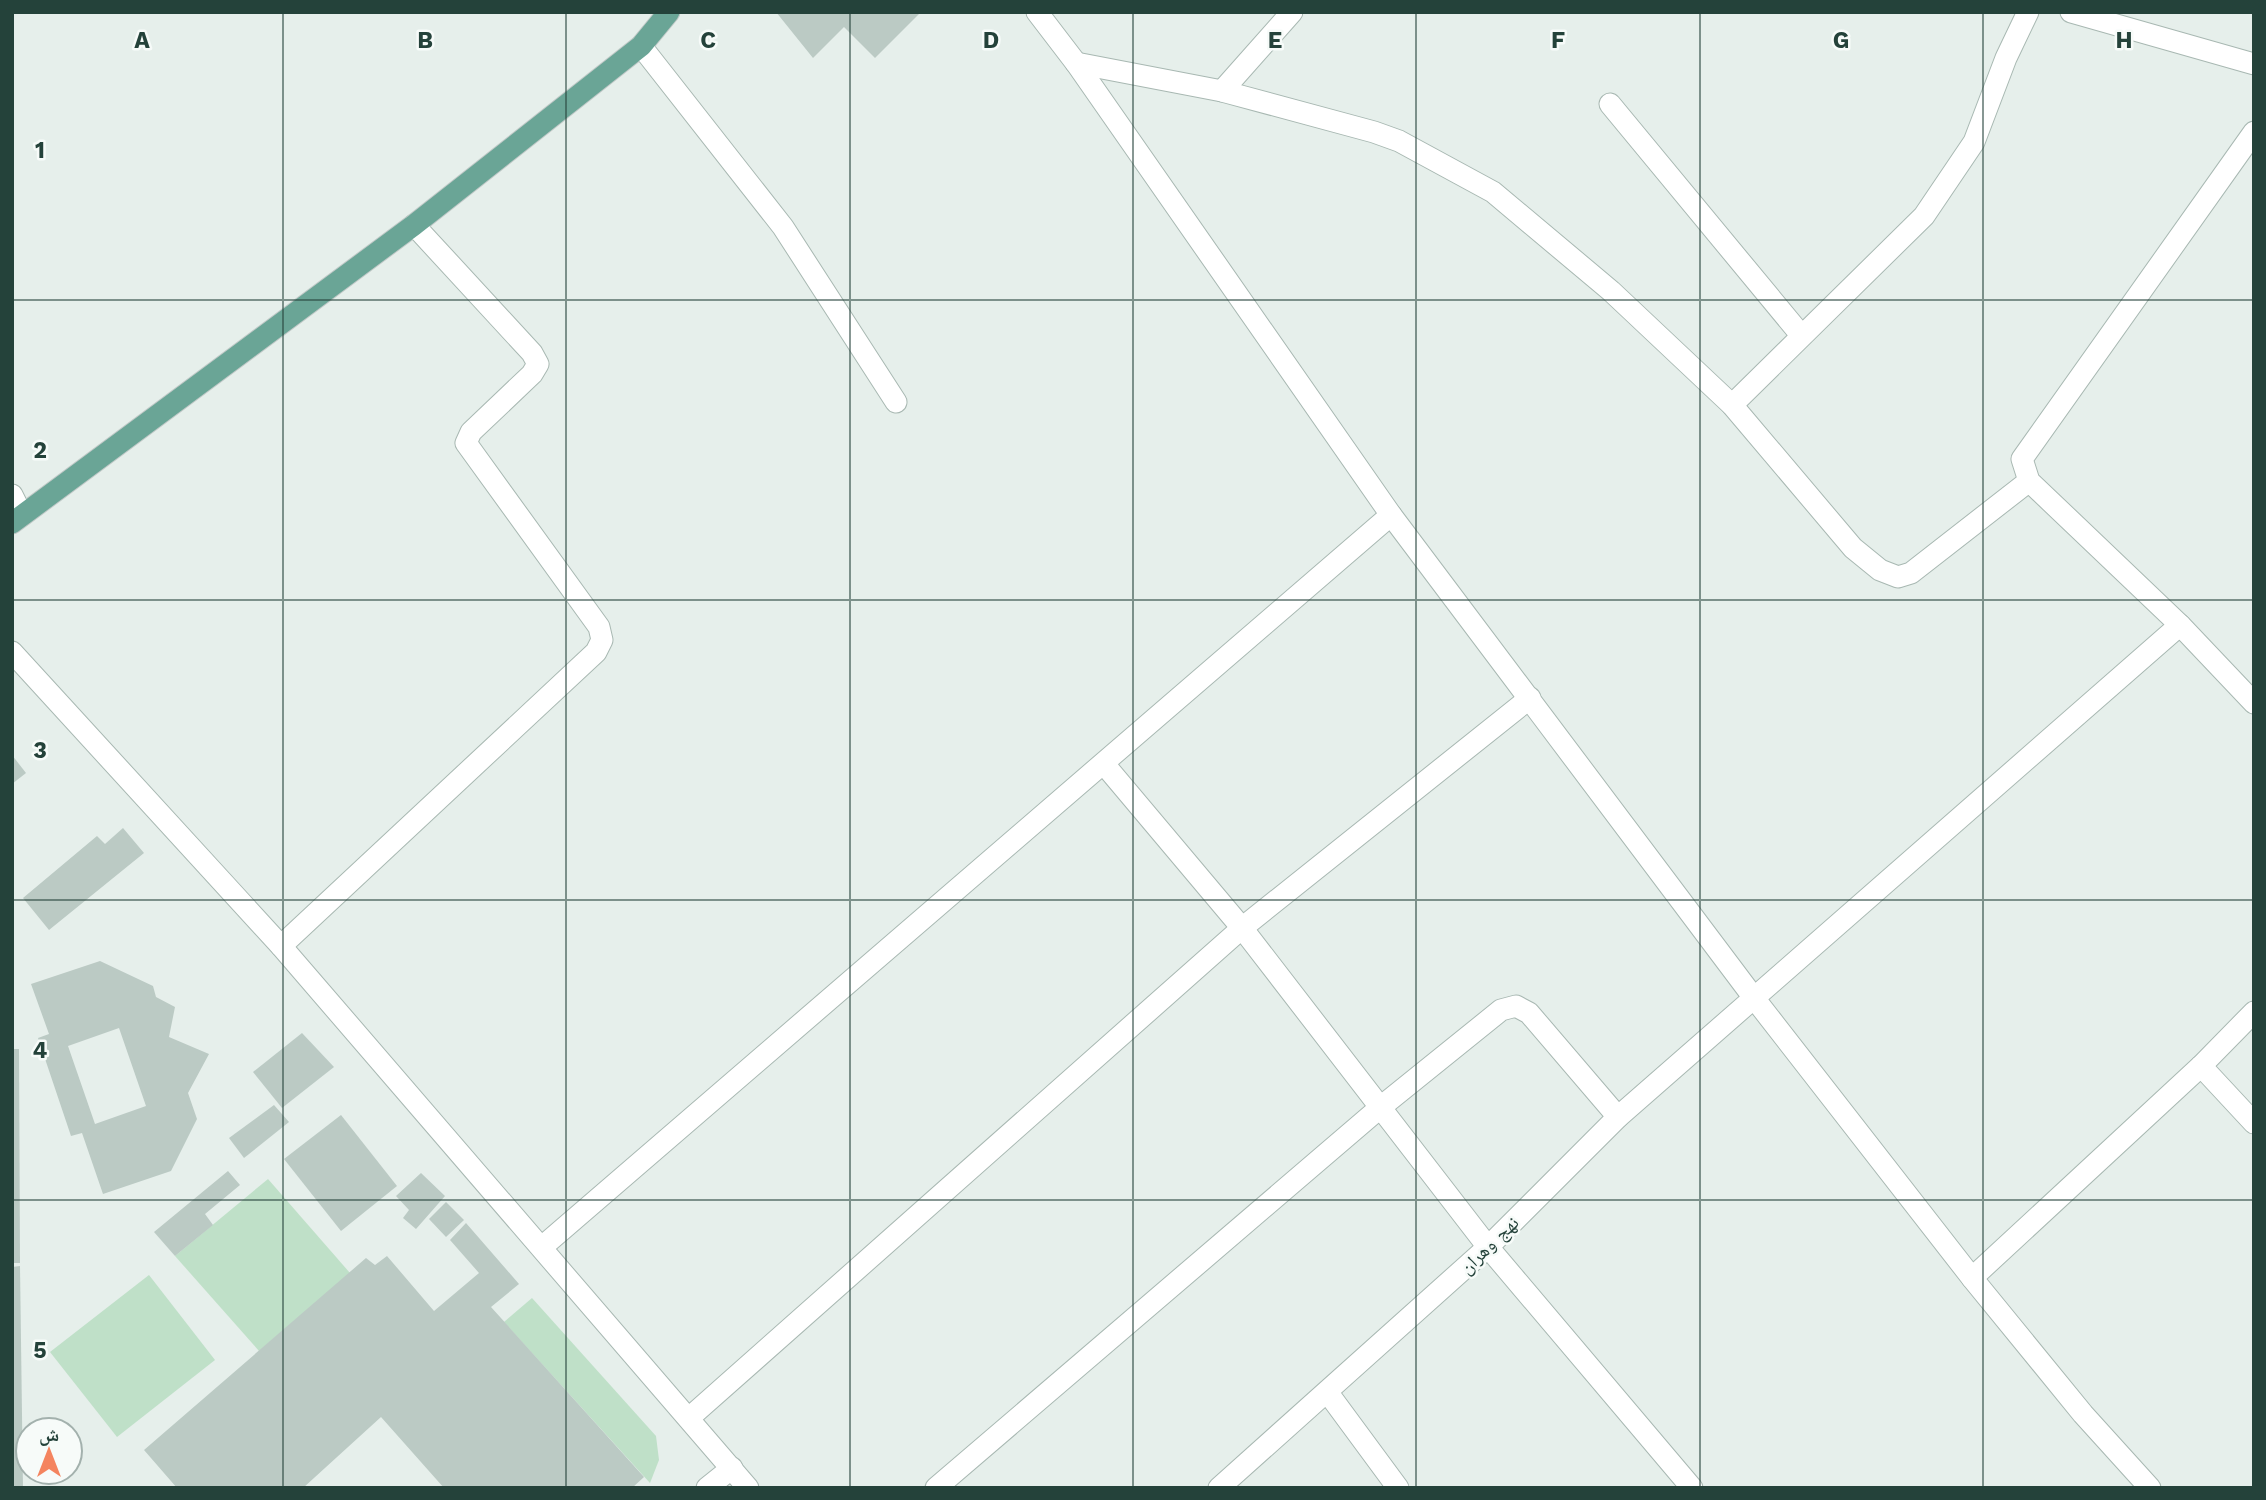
<svg xmlns="http://www.w3.org/2000/svg" width="2266" height="1500" font-family="'Work Sans','Noto Naskh Arabic',sans-serif">
	<style>
		.green { fill: #bfe0c8 }
		.building { fill: #bbcac4; fill-rule: evenodd }
		.lines { fill: none; stroke-linecap: round; stroke-linejoin: round }
		.minor-casing { stroke: #a8b8b2; stroke-width: 23 }
		.major-casing { stroke: #c2cac8; stroke-width: 23 }
		.minor { stroke: #fff; stroke-width: 21 }
		.major { stroke: #6aa596; stroke-width: 21 }
		.grid { fill: none; stroke: #24423a; stroke-width: 2; stroke-opacity: 0.55 }
		.labels { text-anchor: middle; dominant-baseline: central; stroke-width: 5; stroke-linejoin: round; paint-order: stroke }
		.street-label { font-size: 19px; fill: #24423a; stroke: #f7fbf9 }
		.grid-label { font-size: 23px; text-anchor: middle; font-weight: bold; fill: #24423a; stroke: #f7fbf9; stroke-width: 5; stroke-linejoin: round; paint-order: stroke }
	</style>
	<rect width="100%" height="100%" fill="#e6efeb"/>
	<!-- green -->
	<g class="green">
		<polygon points="268,1179 350,1273 259,1351 175,1256"/>
		<polygon points="149,1275 215,1360 117,1437 50,1352"/>
		<polygon points="532,1298 656,1436 659,1460 650,1483 504,1322"/>
	</g>
	<!-- building -->
	<g class="building">
		<polygon points="776,12 921,12 875,58 844,27 813,58"/>
		<polygon points="12,755 26,773 12,784"/>
		<polygon points="123,828 144,853 49,930 23,898 97,836 105,844"/>
		<path d="M100 961 153 986 156 997 175 1007 169 1037 209 1054 188 1093 197 1119 171 1171 103 1194 82 1133 71 1136 38 1038 49 1034 31 984ZM119 1028 146 1106 95 1124 68 1046Z"/>
		<polygon points="302,1033 334,1067 282,1108 253,1072"/>
		<polygon points="12,1049 19,1049 20,1263 12,1263"/>
		<polygon points="274,1105 289,1122 244,1158 229,1138"/>
		<polygon points="341,1115 397,1186 341,1231 284,1159"/>
		<polygon points="228,1171 240,1185 205,1214 213,1225 175,1256 154,1232"/>
		<polygon points="421,1173 445,1196 416,1229 403,1218 409,1210 396,1196"/>
		<polygon points="446,1202 464,1220 446,1237 429,1219"/>
		<polygon points="466,1223 519,1284 491,1307 644,1477 632,1488 444,1488 381,1417 303,1488 177,1488 144,1450 366,1258 375,1265 387,1256 434,1311 479,1273 450,1240"/>
		<polygon points="20,1266 23,1488 12,1488 12,1267"/>
	</g>
	<g class="lines">
		<defs>
			<g id="minor">
				<polyline points="1037,12 1076,63 1391,515 1754,998 1972,1278 2083,1414 2150,1488"/>
				<polyline points="2071,12 2254,64"/>
				<polyline points="641,46 783,227 896,402"/>
				<polyline points="1076,63 1222,91 1374,132 1399,141 1493,192 1611,291 1732,405 1853,548 1880,570 1898,577 1911,573 2029,481"/>
				<polyline points="1222,91 1292,12"/>
				<polyline points="1610,104 1801,335"/>
				<polyline points="2254,132 2022,459 2029,481 2180,625 2254,703"/>
				<polyline points="1732,405 1924,216 1974,142 2006,58 2028,12"/>
				<polyline points="12,495 22,515"/>
				<polyline points="12,652 281,946 748,1488"/>
				<polyline points="1104,764 1242,928 1488,1247 1692,1488"/>
				<polyline points="281,946 596,652 602,640 599,627 466,443 471,432 532,374 538,364 532,353 414,225"/>
				<polyline points="2201,1066 2254,1123"/>
				<polyline points="542,1247 1391,515"/>
				<polyline points="1972,1278 2201,1066 2254,1012"/>
				<polyline points="1328,1393 1398,1488"/>
				<polyline points="689,1418 1242,928 1530,698"/>
				<polyline points="707,1488 732,1468"/>
				<polyline points="936,1488 1382,1106 1501,1010 1516,1006 1529,1013 1618,1117"/>
				<polyline points="1219,1488 1488,1247 1618,1117 2180,625"/>
			</g>
			<polyline id="major" points="12,523 414,225 641,46 669,12"/>
		</defs>
		<!-- minor casing -->
		<use href="#minor" class="minor-casing"/>
		<!-- major casing -->
		<use href="#major" class="major-casing"/>
		<!-- minor -->
		<use href="#minor" class="minor"/>
		<!-- major -->
		<use href="#major" class="major"/>
	</g>
	<!-- grid -->
	<path class="grid" d="M283 12V1488M566 12V1488M850 12V1488M1133 12V1488M1416 12V1488M1700 12V1488M1983 12V1488M12 300H2254M12 600H2254M12 900H2254M12 1200H2254"/>
	<g class="labels">
		<!-- street labels -->
		<g class="street-label">
			<text transform="translate(1489 1245) rotate(-44)">نهج وهران</text>
		</g>
	</g>
	<g class="grid-label">
		<text x="142" y="48">A</text>
		<text x="425" y="48">B</text>
		<text x="708" y="48">C</text>
		<text x="991" y="48">D</text>
		<text x="1275" y="48">E</text>
		<text x="1558" y="48">F</text>
		<text x="1841" y="48">G</text>
		<text x="2124" y="48">H</text>
		<text x="40" y="158">1</text>
		<text x="40" y="458">2</text>
		<text x="40" y="758">3</text>
		<text x="40" y="1058">4</text>
		<text x="40" y="1358">5</text>
	</g>
	<!-- border -->
	<rect width="2266" height="1500" fill="none" stroke="#24423a" stroke-width="28"/>
	<!-- north arrow -->
	<g transform="translate(49 1451)"><circle r="33" fill="#f7fbf9" stroke="#a3b1ad" stroke-width="2"/>
	<path d="M0-5L12 26L0 18L-12 26Z" fill="#f4845f"/>
	<text y="-10" font-size="19" font-weight="bold" text-anchor="middle" fill="#24423a">ش</text>
	</g>
</svg>
